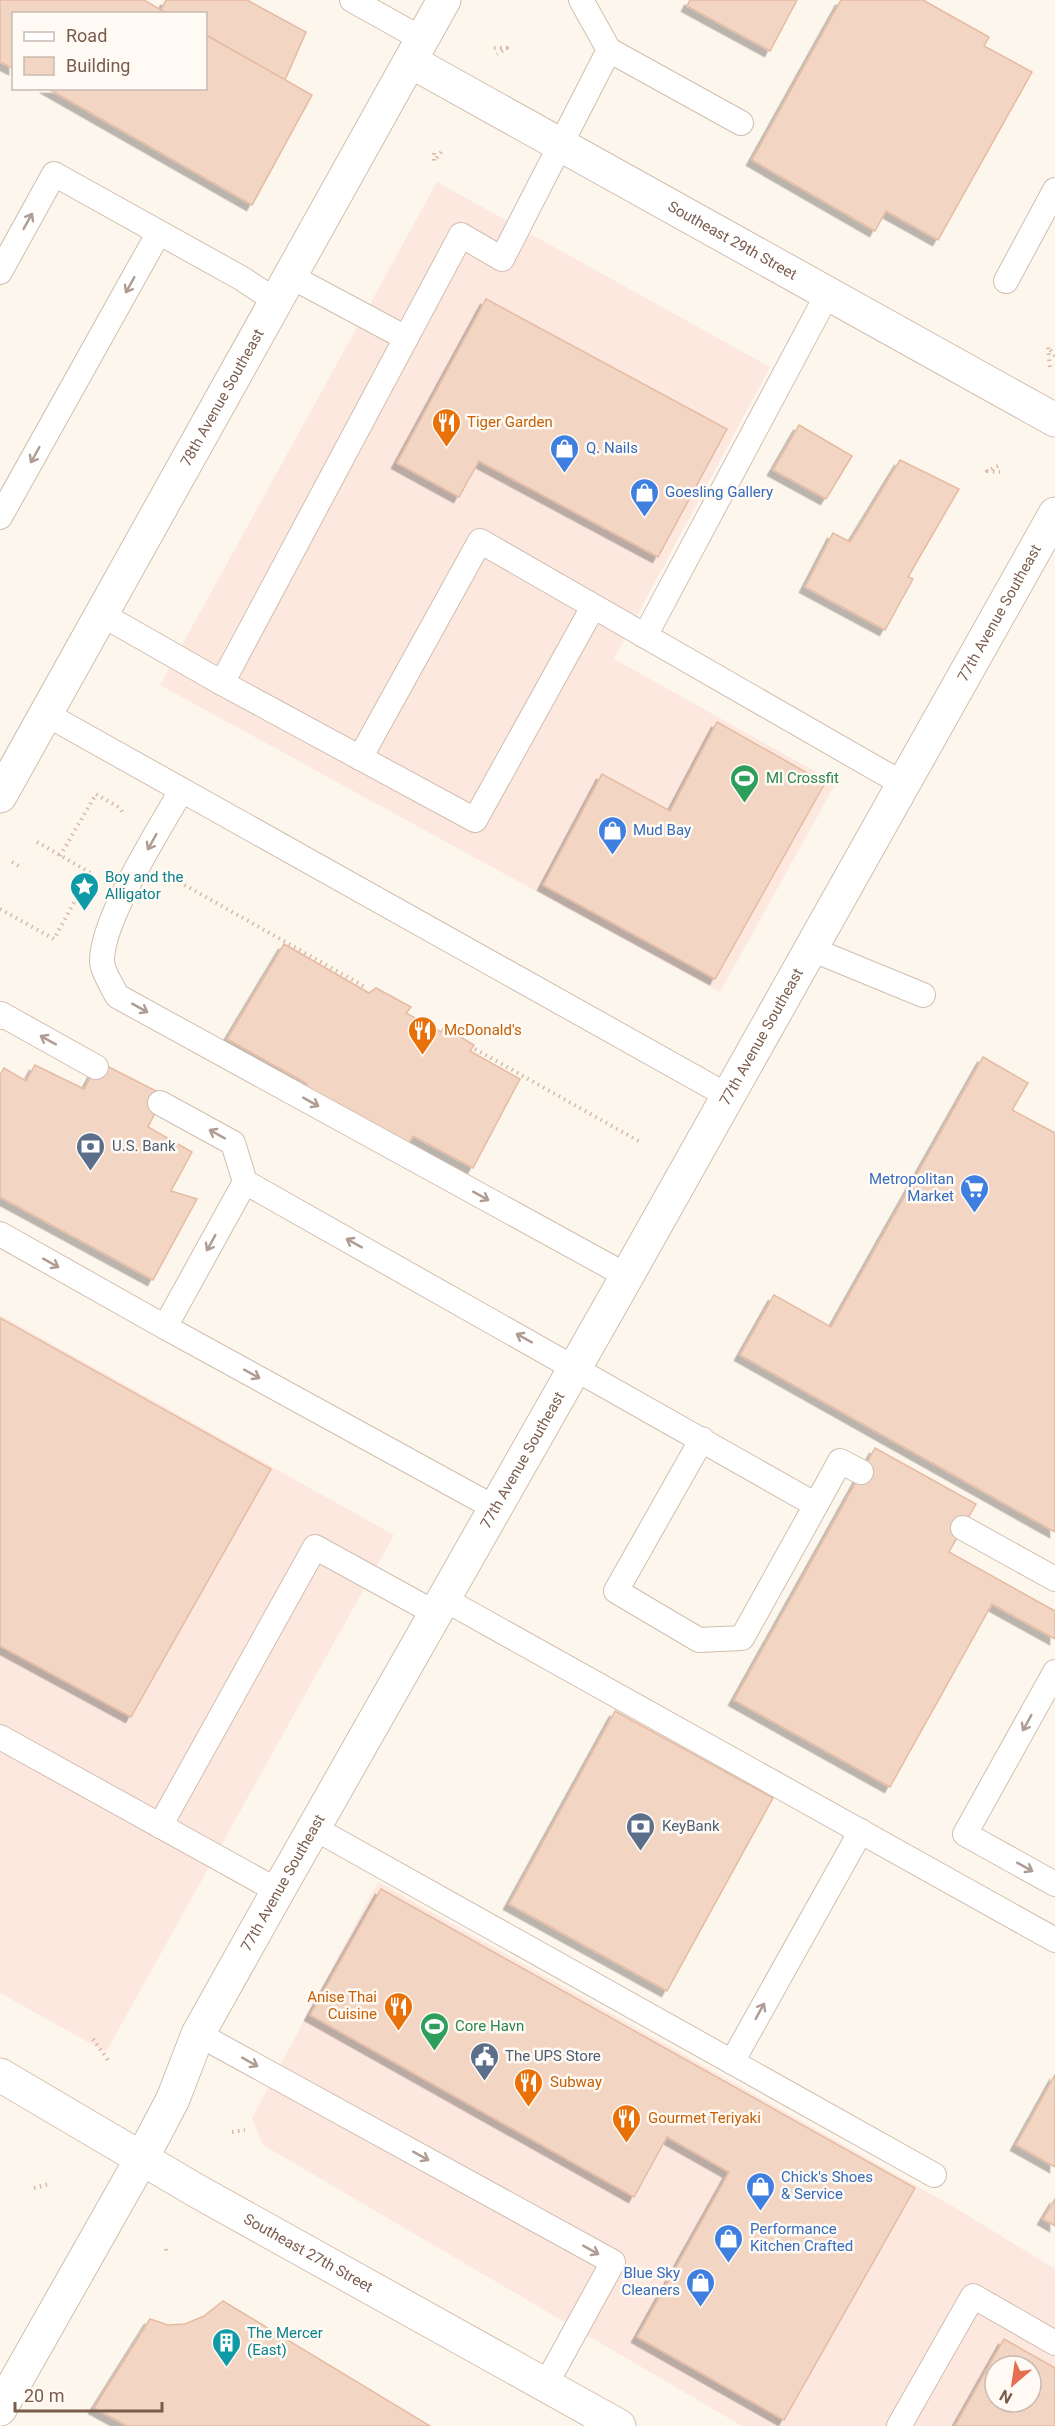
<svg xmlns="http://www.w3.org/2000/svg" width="1055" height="2426" font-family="Roboto,sans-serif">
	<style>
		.commercial { fill: #fde8e0; fill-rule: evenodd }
		.building { fill: #f3d5c3; stroke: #e6bba3; stroke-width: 1.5; fill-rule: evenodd; filter: url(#shadow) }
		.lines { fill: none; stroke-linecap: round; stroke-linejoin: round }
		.service-casing { stroke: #d1beb0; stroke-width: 26 }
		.tertiary-casing { stroke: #d1beb0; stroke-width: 35 }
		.secondary-casing { stroke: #d6c0b0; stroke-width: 35 }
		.path { stroke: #d9b8a5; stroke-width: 4; stroke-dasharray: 1.5 4.5; stroke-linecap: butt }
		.service { stroke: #fff; stroke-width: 24 }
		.tertiary { stroke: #fff; stroke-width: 33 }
		.secondary { stroke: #fff; stroke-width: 33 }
		.oneway { stroke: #af9d94 }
		.labels { text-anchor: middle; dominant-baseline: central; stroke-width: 5; stroke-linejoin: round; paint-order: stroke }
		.street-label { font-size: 15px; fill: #7a5c4d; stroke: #fffaf3 }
		.food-label { font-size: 15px; fill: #c56008; stroke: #fffaf3; text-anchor: start }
		.shop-label { font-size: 15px; fill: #366cbe; stroke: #fffaf3; text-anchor: start }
		.leisure-label { font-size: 15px; fill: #27864d; stroke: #fffaf3; text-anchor: start }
		.culture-label { font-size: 15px; fill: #0d838f; stroke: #fffaf3; text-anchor: start }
		.service-label { font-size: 15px; fill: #4e5e75; stroke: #fffaf3; text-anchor: start }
	</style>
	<defs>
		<filter id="shadow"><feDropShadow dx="-5.5" dy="5.5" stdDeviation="0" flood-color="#0004"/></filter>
	</defs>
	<rect width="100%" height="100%" fill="#fdf6ec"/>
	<!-- commercial -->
	<g class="commercial">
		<polygon points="437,182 770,367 614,659 836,783 720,992 160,685"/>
		<polygon points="0,1315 394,1535 106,2052 0,1993"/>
		<path d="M378 1882 954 2207 1055 2269V2426H742L263 2145 252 2118ZM995 2366H1031V2402H995Z"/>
	</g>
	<!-- building -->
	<g class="building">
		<polygon points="0,0 144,0 168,14 14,14 14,69 0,62"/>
		<polygon points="166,0 247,0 306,32 285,80 206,35 206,14 168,14 161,10"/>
		<polygon points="690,0 797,0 770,51 687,6"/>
		<polygon points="841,0 923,0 989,37 984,46 1032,72 938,240 886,211 875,231 752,160"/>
		<polygon points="206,35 312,95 252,205 47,88 206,88"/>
		<polygon points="486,299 727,429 658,557 479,461 459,497 397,463"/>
		<polygon points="799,425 852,456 826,499 773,470"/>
		<polygon points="900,460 959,489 908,577 913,579 885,630 805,587 833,533 850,542"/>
		<polygon points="717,722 825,783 715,979 543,885 602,774 670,811"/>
		<polygon points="284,944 369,993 376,988 411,1007 406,1013 441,1032 444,1027 474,1045 470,1051 520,1079 473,1168 413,1136 406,1148 311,1095 306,1083 227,1039"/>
		<polygon points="983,1057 1028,1083 1012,1110 1055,1133 1055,1532 740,1355 774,1295 831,1327"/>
		<polygon points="99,1062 164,1095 148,1127 192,1152 171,1191 197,1199 153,1280 0,1197 0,1075 4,1068 26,1081 35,1065 84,1089"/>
		<polygon points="0,1318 271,1469 131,1717 0,1646"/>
		<polygon points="875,1448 976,1504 949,1552 1055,1611 1055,1639 992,1604 890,1787 734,1700"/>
		<polygon points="615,1711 773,1798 667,1991 509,1904"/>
		<polygon points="381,1889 915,2188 784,2420 637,2337 729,2172 667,2137 634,2197 310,2015"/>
		<polygon points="1055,2075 1055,2167 1016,2145"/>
		<polygon points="1055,2199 1055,2226 1043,2219"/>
		<polygon points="223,2301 430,2426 127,2426 94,2408 150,2319 168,2325 185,2324 204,2316"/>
		<path d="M1004 2339 1055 2368V2426H955ZM995 2366H1031V2402H995Z"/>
	</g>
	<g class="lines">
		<defs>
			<g id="service">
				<polyline points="352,0 422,39"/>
				<polyline points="609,50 741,123"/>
				<polyline points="0,272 54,174 241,278 276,301"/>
				<polyline points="290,276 406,338"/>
				<polyline points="1006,281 1055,190"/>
				<polyline points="0,517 158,234"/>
				<polyline points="101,614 222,683 475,820 593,607"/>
				<polyline points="645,636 828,293"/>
				<polyline points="222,683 461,235 502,259 609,50 581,0"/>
				<polyline points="46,714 728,1096"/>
				<polyline points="360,758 480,541 903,784"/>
				<path d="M181 791C159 830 101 920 102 962 103 973 113 987 117 996L627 1276"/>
				<polyline points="811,949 923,995"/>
				<polyline points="0,1017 1,1014 96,1067"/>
				<polyline points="160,1103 233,1143 245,1182"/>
				<polyline points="0,1234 165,1327"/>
				<polyline points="816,1505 840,1461 861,1472"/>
				<polyline points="495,1508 165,1327 245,1182 816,1505 742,1638 699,1640 616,1591 702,1439"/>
				<polyline points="963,1528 1055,1579"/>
				<polyline points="444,1599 1055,1940"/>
				<polyline points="1055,1672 965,1834 1055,1884"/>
				<polyline points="0,1737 278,1891"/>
				<polyline points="160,1826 315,1547 435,1613"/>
				<polyline points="314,1828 934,2175"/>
				<polyline points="198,2034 613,2262 546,2384"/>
				<polyline points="732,2062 861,1831"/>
				<polyline points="899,2426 973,2296 1055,2343"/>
			</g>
			<g id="tertiary">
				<path id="s1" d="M410 61 1055 420"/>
				<path id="s2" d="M0 796 444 0"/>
				<path id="s3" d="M0 2409 142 2158 173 2099 198 2034 278 1891 627 1276 1055 514"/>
			</g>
			<g id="secondary">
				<path id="s4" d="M0 2075 197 2191 619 2426"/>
			</g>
		</defs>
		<!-- service casing -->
		<use href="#service" class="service-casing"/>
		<!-- tertiary casing -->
		<use href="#tertiary" class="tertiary-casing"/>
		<!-- secondary casing -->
		<use href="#secondary" class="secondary-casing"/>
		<!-- path -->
		<g class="path">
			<polyline points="494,48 507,48 497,54"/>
			<polyline points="434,153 434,161 442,151"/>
			<polyline points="1050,367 1048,347 1055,356"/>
			<polyline points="998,466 987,471 1000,472"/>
			<polyline points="37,842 91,873"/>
			<polyline points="60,856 96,794 120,808 123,813"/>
			<polyline points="12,862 21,867"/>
			<polyline points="174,879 367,988"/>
			<polyline points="0,909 54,939 77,897"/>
			<polyline points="475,1049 642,1143"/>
			<polyline points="93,2039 110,2063"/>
			<polyline points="232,2132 245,2130"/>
			<polyline points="34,2188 49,2184"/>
			<polyline points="166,2249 167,2255"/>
		</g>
		<!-- service -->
		<use href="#service" class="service"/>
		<!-- tertiary -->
		<use href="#tertiary" class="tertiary"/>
		<!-- secondary -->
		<use href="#secondary" class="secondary"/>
	</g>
	<!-- one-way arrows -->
	<defs><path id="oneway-shaft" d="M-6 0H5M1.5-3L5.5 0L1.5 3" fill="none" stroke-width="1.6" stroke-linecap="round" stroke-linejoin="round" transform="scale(1.5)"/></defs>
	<g class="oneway">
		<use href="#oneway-shaft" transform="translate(28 221) rotate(-61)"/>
		<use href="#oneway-shaft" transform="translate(130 285) rotate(119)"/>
		<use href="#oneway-shaft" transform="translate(35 455) rotate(119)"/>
		<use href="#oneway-shaft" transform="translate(152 842) rotate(119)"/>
		<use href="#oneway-shaft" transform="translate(140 1008) rotate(29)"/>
		<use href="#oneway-shaft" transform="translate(48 1040) rotate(-151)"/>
		<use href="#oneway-shaft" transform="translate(311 1102) rotate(29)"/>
		<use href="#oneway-shaft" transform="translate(217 1134) rotate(-151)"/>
		<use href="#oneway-shaft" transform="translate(481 1196) rotate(29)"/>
		<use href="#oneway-shaft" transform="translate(211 1243) rotate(119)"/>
		<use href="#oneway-shaft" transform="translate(354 1243) rotate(-151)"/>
		<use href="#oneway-shaft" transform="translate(51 1263) rotate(29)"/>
		<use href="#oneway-shaft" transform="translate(524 1338) rotate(-151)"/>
		<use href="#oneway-shaft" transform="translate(252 1374) rotate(29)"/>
		<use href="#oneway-shaft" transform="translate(1027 1723) rotate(119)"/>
		<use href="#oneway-shaft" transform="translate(1025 1867) rotate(29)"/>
		<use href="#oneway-shaft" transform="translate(760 2011) rotate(-61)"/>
		<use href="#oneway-shaft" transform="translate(250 2062) rotate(29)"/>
		<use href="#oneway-shaft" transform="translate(421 2156) rotate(29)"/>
		<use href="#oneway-shaft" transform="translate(591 2250) rotate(29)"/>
	</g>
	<!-- icons -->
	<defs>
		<symbol id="restaurant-pin" viewBox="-11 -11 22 30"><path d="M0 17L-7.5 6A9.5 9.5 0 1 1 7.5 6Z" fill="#e8710a" stroke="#fffaf3"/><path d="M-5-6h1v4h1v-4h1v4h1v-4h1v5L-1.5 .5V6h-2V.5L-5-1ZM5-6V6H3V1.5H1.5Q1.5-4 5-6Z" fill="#fff"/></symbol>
		<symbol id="shop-pin" viewBox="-11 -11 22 30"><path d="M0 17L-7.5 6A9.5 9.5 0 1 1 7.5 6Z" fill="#3f7fe0" stroke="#fffaf3"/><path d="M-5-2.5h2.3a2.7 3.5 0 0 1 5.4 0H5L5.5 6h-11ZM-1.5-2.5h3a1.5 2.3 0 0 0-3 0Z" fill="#fff"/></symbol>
		<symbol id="stadium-pin" viewBox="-11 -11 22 30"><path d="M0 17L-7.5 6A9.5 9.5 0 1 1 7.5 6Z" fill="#2e9e5b" stroke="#fffaf3"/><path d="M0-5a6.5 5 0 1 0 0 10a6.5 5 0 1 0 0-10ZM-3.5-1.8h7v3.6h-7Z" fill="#fff"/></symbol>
		<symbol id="sight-pin" viewBox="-11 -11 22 30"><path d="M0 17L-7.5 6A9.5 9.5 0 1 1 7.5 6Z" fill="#0f9aa8" stroke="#fffaf3"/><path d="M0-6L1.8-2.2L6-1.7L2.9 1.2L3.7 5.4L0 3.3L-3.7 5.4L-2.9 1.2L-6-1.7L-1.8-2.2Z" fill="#fff"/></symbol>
		<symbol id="bank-pin" viewBox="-11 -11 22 30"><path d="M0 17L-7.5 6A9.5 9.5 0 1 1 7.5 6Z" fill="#5c6f8a" stroke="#fffaf3"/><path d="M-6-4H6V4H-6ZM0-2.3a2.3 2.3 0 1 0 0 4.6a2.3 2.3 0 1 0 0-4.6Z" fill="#fff"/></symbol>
		<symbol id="supermarket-pin" viewBox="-11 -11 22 30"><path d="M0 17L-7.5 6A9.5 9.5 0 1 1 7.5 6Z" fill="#3f7fe0" stroke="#fffaf3"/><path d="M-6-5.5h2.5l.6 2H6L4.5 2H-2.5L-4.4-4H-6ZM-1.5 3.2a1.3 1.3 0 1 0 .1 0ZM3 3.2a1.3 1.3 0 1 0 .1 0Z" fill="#fff"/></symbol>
		<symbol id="civic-pin" viewBox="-11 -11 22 30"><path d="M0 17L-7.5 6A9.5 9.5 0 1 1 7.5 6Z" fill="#5c6f8a" stroke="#fffaf3"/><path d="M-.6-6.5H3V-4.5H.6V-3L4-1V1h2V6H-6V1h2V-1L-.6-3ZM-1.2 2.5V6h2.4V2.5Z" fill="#fff"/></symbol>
		<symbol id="building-pin" viewBox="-11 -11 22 30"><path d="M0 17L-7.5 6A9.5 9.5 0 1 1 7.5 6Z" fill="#0f9aa8" stroke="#fffaf3"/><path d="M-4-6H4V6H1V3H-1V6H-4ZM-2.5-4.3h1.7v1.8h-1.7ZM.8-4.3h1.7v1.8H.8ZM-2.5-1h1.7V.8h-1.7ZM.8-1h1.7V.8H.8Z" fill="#fff"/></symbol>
	</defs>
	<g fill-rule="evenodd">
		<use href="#restaurant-pin" x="430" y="406" width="33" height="45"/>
		<use href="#shop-pin" x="548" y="432" width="33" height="45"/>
		<use href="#shop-pin" x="628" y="476" width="33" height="45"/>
		<use href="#stadium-pin" x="728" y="762" width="33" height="45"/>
		<use href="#shop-pin" x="596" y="814" width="33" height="45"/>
		<use href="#sight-pin" x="68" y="870" width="33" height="45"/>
		<use href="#restaurant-pin" x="406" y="1014" width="33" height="45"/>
		<use href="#bank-pin" x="74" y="1130" width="33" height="45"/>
		<use href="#supermarket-pin" x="958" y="1172" width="33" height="45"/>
		<use href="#bank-pin" x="624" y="1810" width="33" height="45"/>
		<use href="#restaurant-pin" x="382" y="1990" width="33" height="45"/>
		<use href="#stadium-pin" x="418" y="2010" width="33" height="45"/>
		<use href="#civic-pin" x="468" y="2040" width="33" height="45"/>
		<use href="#restaurant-pin" x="512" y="2066" width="33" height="45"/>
		<use href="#restaurant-pin" x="610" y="2102" width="33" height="45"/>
		<use href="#shop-pin" x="744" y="2170" width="33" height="45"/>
		<use href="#shop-pin" x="712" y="2222" width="33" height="45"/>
		<use href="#shop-pin" x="684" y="2266" width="33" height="45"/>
		<use href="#building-pin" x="210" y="2326" width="33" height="45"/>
	</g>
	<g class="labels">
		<!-- street labels -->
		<g class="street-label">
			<text stroke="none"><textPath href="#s1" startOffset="369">Southeast 29th Street</textPath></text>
			<text stroke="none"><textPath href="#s2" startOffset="456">78th Avenue Southeast</textPath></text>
			<text stroke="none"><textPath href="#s3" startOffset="2056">77th Avenue Southeast</textPath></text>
			<text stroke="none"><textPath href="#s3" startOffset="1570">77th Avenue Southeast</textPath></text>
			<text stroke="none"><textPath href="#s3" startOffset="1084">77th Avenue Southeast</textPath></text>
			<text stroke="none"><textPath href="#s3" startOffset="598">77th Avenue Southeast</textPath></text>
			<text stroke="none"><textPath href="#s4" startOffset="356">Southeast 27th Street</textPath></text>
		</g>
		<!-- food labels -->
		<g class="food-label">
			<text x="467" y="422">Tiger Garden</text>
			<text x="444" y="1030">McDonald's</text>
			<text x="377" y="1997" text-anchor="end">Anise Thai<tspan x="377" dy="17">Cuisine</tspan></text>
			<text x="550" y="2082">Subway</text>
			<text x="648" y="2118">Gourmet Teriyaki</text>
		</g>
		<!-- shop labels -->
		<g class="shop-label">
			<text x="586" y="448">Q. Nails</text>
			<text x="665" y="492">Goesling Gallery</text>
			<text x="633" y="830">Mud Bay</text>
			<text x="954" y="1179" text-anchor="end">Metropolitan<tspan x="954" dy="17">Market</tspan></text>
			<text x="781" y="2177">Chick's Shoes<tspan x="781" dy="17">&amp; Service</tspan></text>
			<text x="750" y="2229">Performance<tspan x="750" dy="17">Kitchen Crafted</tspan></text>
			<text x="680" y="2273" text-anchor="end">Blue Sky<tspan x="680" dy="17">Cleaners</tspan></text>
		</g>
		<!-- leisure labels -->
		<g class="leisure-label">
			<text x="766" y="778">MI Crossfit</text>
			<text x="455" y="2026">Core Havn</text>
		</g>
		<!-- culture labels -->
		<g class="culture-label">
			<text x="105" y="877">Boy and the<tspan x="105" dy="17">Alligator</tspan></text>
			<text x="247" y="2333">The Mercer<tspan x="247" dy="17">(East)</tspan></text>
		</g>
		<!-- service labels -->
		<g class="service-label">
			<text x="112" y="1146">U.S. Bank</text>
			<text x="662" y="1826">KeyBank</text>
			<text x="505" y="2056">The UPS Store</text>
		</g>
	</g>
	<!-- legend -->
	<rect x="12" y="12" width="195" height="78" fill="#fffaf3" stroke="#cabbb1" stroke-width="1.5"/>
	<rect x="24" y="32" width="30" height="9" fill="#ffffff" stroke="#cabbb1" stroke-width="1.5"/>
	<text x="66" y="42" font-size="18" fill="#7a5c4d">Road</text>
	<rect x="24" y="57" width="30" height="18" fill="#f3d5c3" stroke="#cabbb1" stroke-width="1.5"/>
	<text x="66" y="72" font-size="18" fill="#7a5c4d">Building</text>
	<!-- north arrow -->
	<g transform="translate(1013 2384) rotate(209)"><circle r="28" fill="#fffaf3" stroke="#cabbb1" stroke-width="1.5"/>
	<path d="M0-4.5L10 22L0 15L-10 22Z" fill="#e76f51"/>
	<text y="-9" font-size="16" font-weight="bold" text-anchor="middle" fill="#7a5c4d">N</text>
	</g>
	<!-- scale -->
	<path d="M15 2402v9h147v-9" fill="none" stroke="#7a5c4d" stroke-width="3"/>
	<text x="24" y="2402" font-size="18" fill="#7a5c4d" stroke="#fffaf3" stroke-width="4.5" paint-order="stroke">20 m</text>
</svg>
